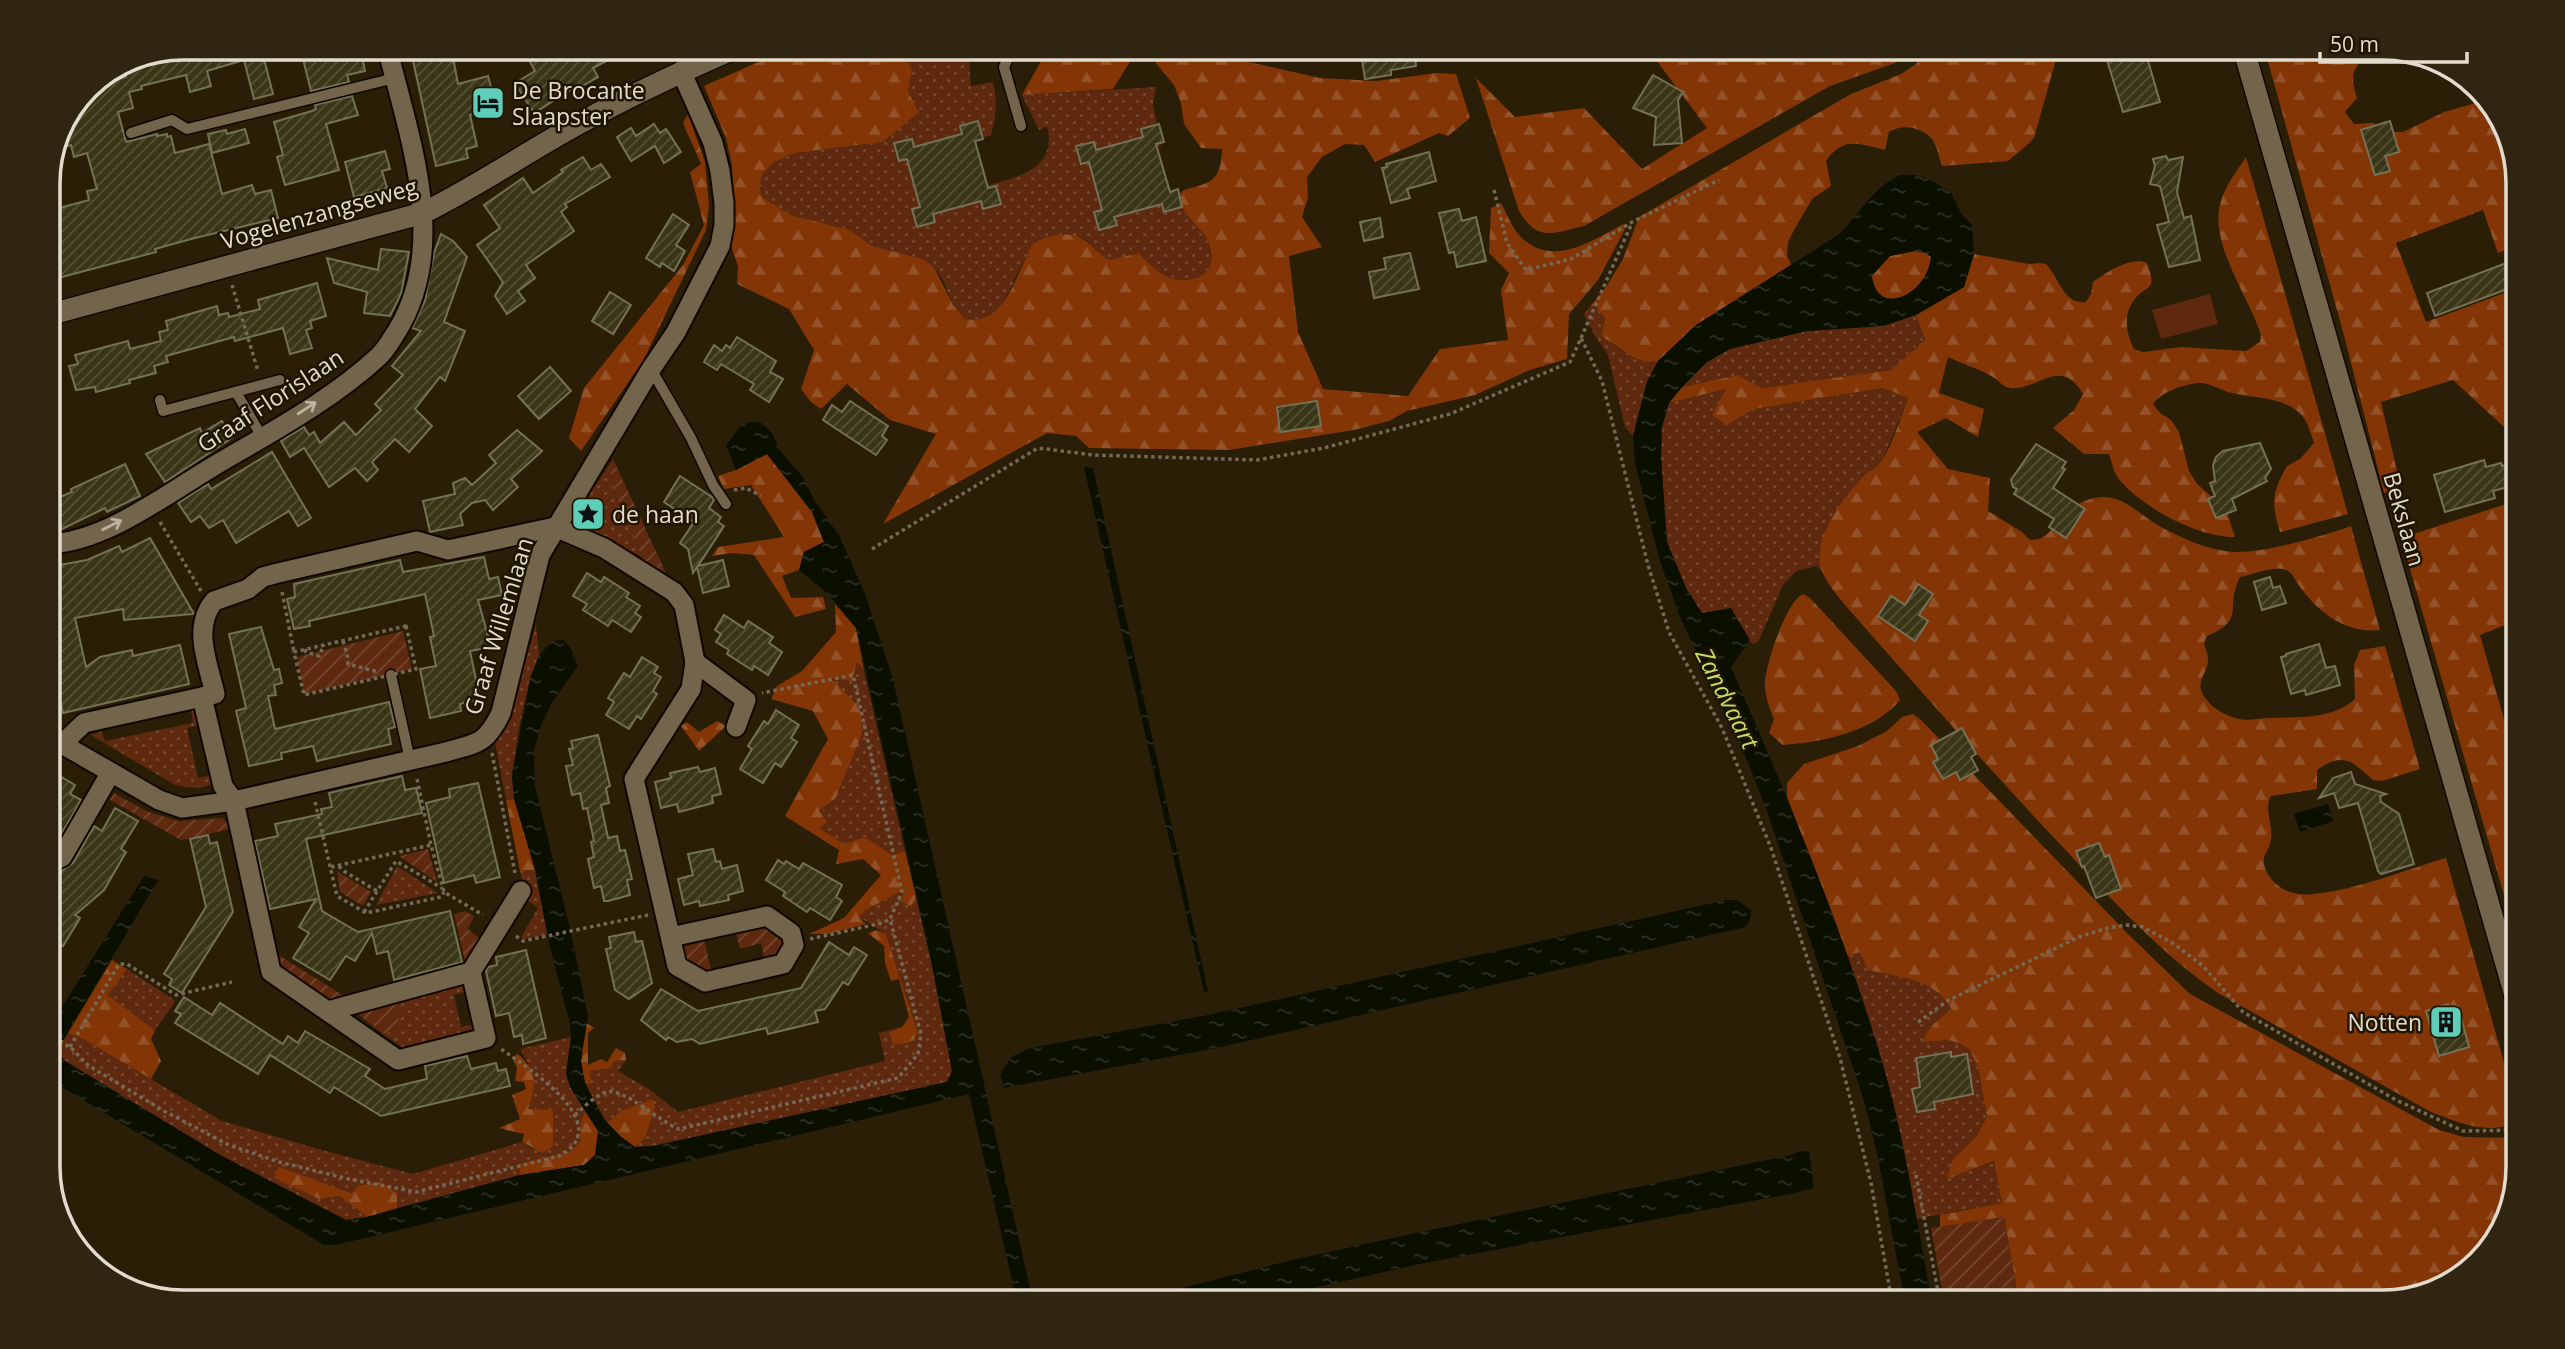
<svg xmlns="http://www.w3.org/2000/svg" width="2565" height="1349" font-family="'Open Sans',sans-serif">
	<style>
		.grass { fill: url(#grass-dots) }
		.forest { fill: url(#forest-firs) }
		.garden { fill: url(#garden-furrows) }
		.pitch { fill: #5e290e }
		.water { fill: url(#water-ripples); fill-rule: evenodd }
		.building { fill: url(#building-hatch); stroke: #757156; stroke-width: 2 }
		.lines { fill: none; stroke-linecap: round; stroke-linejoin: round }
		.lane-casing { stroke: #120800; stroke-width: 13 }
		.street-casing { stroke: #120800; stroke-width: 23 }
		.secondary-casing { stroke: #120800; stroke-width: 24 }
		.path { stroke: #736955; stroke-width: 3.5; stroke-dasharray: 3.5 3.5; stroke-linecap: butt }
		.lane { stroke: #73654c; stroke-width: 10 }
		.street { stroke: #73654c; stroke-width: 19 }
		.secondary { stroke: #73654c; stroke-width: 21 }
		.oneway { stroke: #bcb2a0 }
		.labels { text-anchor: middle; dominant-baseline: central; stroke-width: 5; stroke-linejoin: round; paint-order: stroke }
		.poi-label { font-size: 23px; fill: #e3dbcd; stroke: #201500; text-anchor: start }
		.street-label { font-size: 23px; fill: #e3dbcd; stroke: #201500 }
		.water-label { font-size: 24px; font-style: italic; fill: #c1de66; stroke: #201500 }
		.rim { fill: none; stroke: #e3dbcd; stroke-width: 3.5 }
	</style>
	<defs>
		<pattern id="grass-dots" width="8" height="8" patternUnits="userSpaceOnUse" patternTransform="scale(1.75)"><rect width="8" height="8" fill="#5e290e"/><path d="M2 2h.1M6 6h.1" fill="none" stroke="#754730" stroke-width="1.8" stroke-linecap="round"/></pattern>
		<pattern id="forest-firs" width="22" height="20" patternUnits="userSpaceOnUse" patternTransform="scale(1.75)"><rect width="22" height="20" fill="#833506"/><path d="M5 1l3.5 6h-7zM16 11l3.5 6h-7z" fill="#945229"/></pattern>
		<pattern id="garden-furrows" width="10" height="10" patternUnits="userSpaceOnUse" patternTransform="scale(1.75)"><rect width="10" height="10" fill="#5e290e"/><path d="M-1 1l2-2M0 10L10 0M9 11l2-2" fill="none" stroke="#754730"/></pattern>
		<pattern id="water-ripples" width="26" height="14" patternUnits="userSpaceOnUse" patternTransform="scale(1.75)"><rect width="26" height="14" fill="#0a0f00"/><path d="M2 4q2-2 4 0t4 0M15 11q2-2 4 0t4 0" fill="none" stroke="#2e3124"/></pattern>
		<pattern id="building-hatch" width="6" height="6" patternUnits="userSpaceOnUse" patternTransform="scale(1.75)"><rect width="6" height="6" fill="#393516"/><path d="M-1 1l2-2M0 6l6-6M5 7l2-2" fill="none" stroke="#565237"/></pattern>
	</defs>
	<rect width="100%" height="100%" fill="#2a1e07"/>
	<!-- grass -->
	<g class="grass">
		<path d="M898 47H968L971 86 993 82C998 102 996 116 991 135L967 144 977 188C1011 179 1059 172 1047 126L1039 130 1022 95 1156 87 1153 104 1161 146 1151 149 1164 200 1180 194C1182 201 1183 210 1187 215 1193 223 1201 228 1205 236 1218 258 1212 278 1185 280 1165 281 1152 267 1139 253L1109 260C1099 255 1093 244 1084 239 1077 236 1069 235 1062 235 1006 234 1023 330 965 319L953 305 942 278 934 267 923 259 872 246 850 230 791 215 762 197 759 186 763 173 774 162 795 153 883 142 919 112 908 93 912 70Z"/>
		<path d="M1593 303 1605 318 1601 336C1619 348 1636 363 1658 361L1647 381 1633 436 1625 427 1608 355 1595 336 1584 314Z"/>
		<polygon points="1916,315 1925,338 1891,370 1762,388 1738,375 1682,387 1707,362 1730,349 1807,331 1883,326"/>
		<polygon points="1883,388 1908,398 1882,462 1866,475 1826,528 1821,568 1824,573 1816,566 1796,571 1783,585 1759,640 1754,644 1702,613 1686,588 1667,542 1661,457 1662,427 1669,403 1727,389 1727,425 1754,409"/>
		<polygon points="613,459 611,483 642,557 584,527 579,510"/>
		<polygon points="536,625 539,655 530,679 519,728 512,775 514,799 506,800 495,743 508,722"/>
		<polygon points="857,660 864,671 905,851 892,855 865,837 844,844 818,828 819,812 835,799 830,677"/>
		<path d="M191 707 201 714 203 724 187 728 198 778 215 775V782C203 790 188 788 175 785L91 735 101 731 105 741 193 723Z"/>
		<polygon points="397,866 438,893 376,905"/>
		<polygon points="535,870 547,934 524,939 521,937 538,908 527,900 520,871"/>
		<path d="M906 888 911 907 916 897 932 965 952 1071 947 1082 653 1146 635 1147 645 1138 655 1108 646 1101 621 1111 607 1123 585 1083H591L590 1071 611 1068 614 1061 626 1060 618 1071 649 1089 678 1112 885 1061 879 1033 902 1027 889 1032 893 1044C905 1045 912 1044 918 1032L886 934 859 917 866 910Z"/>
		<path d="M1860 952 1868 970C1899 977 1936 979 1953 1010L1938 1019 1923 1042 1950 1040 1963 1045 1970 1050 1978 1067 1987 1117 1976 1137 1952 1160 1948 1178 1995 1161 2002 1203 1916 1219 1902 1143 1884 1069 1847 956Z"/>
		<polygon points="127,969 173,999 175,1002 155,1030 106,995"/>
		<polygon points="468,982 470,991 454,995 461,1027 477,1024 479,1032 410,1051 397,1044 383,1034 399,1029 391,1000"/>
		<polygon points="68,1033 83,1039 222,1121 322,1150 413,1174 522,1142 532,1149 528,1109 528,1063 520,1049 571,1037 566,1074 585,1111 581,1121 581,1142 571,1151 521,1164 520,1175 397,1208 397,1193 353,1194 279,1168 275,1178 319,1199 340,1196 367,1217 346,1220 221,1156 65,1061 57,1051"/>
	</g>
	<!-- forest -->
	<g class="forest">
		<path d="M814 47H898L912 70 908 92 919 112 883 142 795 153 774 162 763 173 759 186 762 197 791 215 850 230 872 246 923 259 934 267 953 305 965 319C1006 327 1016 273 1032 245 1047 234 1071 230 1086 241 1094 247 1100 255 1109 260L1139 253C1152 267 1165 281 1185 280 1212 278 1218 258 1205 236 1200 228 1193 223 1187 215 1183 210 1182 201 1180 194 1184 189 1187 189 1195 187 1218 181 1221 171 1222 149L1201 148 1184 124 1181 103 1174 85 1155 62 1169 47H1182L1320 78 1376 81 1437 73 1456 74 1470 118 1448 136 1439 133 1375 162 1364 145 1345 144 1322 157 1307 177 1308 197 1302 217 1322 247 1289 256 1298 332 1323 389 1408 396 1440 349 1508 340 1501 290 1509 273 1489 253 1491 208 1501 203C1507 214 1512 228 1521 237 1551 268 1593 241 1623 224L1625 229 1598 280 1569 314 1567 359 1530 370 1475 395 1407 411 1389 421 1354 430 1229 450 1089 448 1076 436 1047 433 883 524 936 434 890 420 847 384 821 409 811 402 801 389 814 350 789 309 737 284 738 267 731 245 735 225 732 165 726 138 704 86 756 63Z"/>
		<polygon points="1049,47 1139,47 1113,89 1022,95"/>
		<path d="M1597 47H1914L1895 63 1830 86 1584 226C1552 233 1538 243 1519 211L1476 78 1515 117 1584 108 1642 169 1707 128 1647 48 1600 54Z"/>
		<path d="M1930 47H2099C2084 52 2069 50 2054 55L2055 63 2034 138 2027 145 2008 161 1942 166C1939 158 1937 145 1932 139 1920 126 1902 124 1889 132L1885 150C1860 144 1843 136 1826 161L1831 186 1812 199 1794 230 1788 242 1787 256 1792 266 1696 325 1658 361 1646 362 1633 357 1601 336 1605 318 1593 303 1606 287 1623 259 1639 217 1851 94 1901 74 1916 64Z"/>
		<path d="M2264 47H2383C2357 63 2347 67 2357 98L2345 112 2354 124 2373 123 2391 132H2403L2444 112 2486 100 2495 108 2517 174V212L2515 213 2517 220V246L2498 253 2483 210 2396 243 2426 322 2507 292 2511 304 2518 302V439L2513 432 2504 427 2453 380 2381 402 2400 484 2384 493 2345 339Z"/>
		<polygon points="688,114 705,162 709,205 706,230 643,361 581,451 569,438 584,388 683,265 704,225 690,172 701,164 683,123"/>
		<path d="M2246 157 2348 514 2280 532C2271 503 2272 492 2287 466L2300 459 2314 443C2310 431 2307 418 2296 410 2277 396 2250 398 2228 392 2219 389 2211 384 2202 383 2189 382 2160 392 2153 404L2160 413 2171 420 2179 432 2189 471 2197 484 2226 509 2235 537C2199 538 2141 507 2119 479 2113 472 2112 462 2109 454H2084L2053 428 2074 410 2083 394C2061 355 2038 391 2011 388 2002 387 2000 381 1993 377 1980 369 1962 364 1948 357L1939 393 1984 409 1978 437 1946 418 1917 432 1948 469 1990 478 1988 511 2022 532 2030 540C2050 541 2053 523 2066 512 2075 504 2093 496 2105 497 2126 498 2143 517 2161 527 2184 539 2209 551 2236 552 2265 553 2323 536 2351 526L2380 630C2346 634 2317 612 2298 584 2293 577 2292 571 2283 569 2268 567 2254 574 2240 577 2224 609 2247 619 2207 636L2204 643C2205 648 2208 654 2208 659 2209 674 2192 681 2206 699 2214 710 2227 716 2239 719 2249 721 2261 718 2272 718 2299 717 2334 719 2355 699L2354 665 2360 650 2385 646 2420 769 2382 781 2373 780C2353 762 2343 751 2317 770V789L2271 796C2263 809 2275 828 2270 843 2269 849 2265 853 2264 858 2263 868 2268 876 2274 882 2285 893 2299 896 2314 894 2356 890 2405 870 2446 858L2518 1112V1121C2490 1137 2456 1122 2429 1111L2218 993C2158 951 2109 897 2059 843 1988 768 1920 690 1852 613 1841 600 1826 584 1821 568 1812 537 1846 493 1867 473 1871 470 1877 467 1880 463 1889 454 1903 411 1908 398L1883 388 1754 409 1727 425 1712 415 1726 389 1669 403 1682 387 1738 375 1762 388 1891 370 1925 339 1916 315 1964 287 1974 254 2029 264 2040 263 2046 264C2059 277 2063 305 2086 302L2091 294 2093 282C2107 272 2131 256 2147 263 2158 293 2147 283 2134 300 2123 315 2126 333 2134 349L2143 352 2181 347 2246 351 2260 342 2261 335C2249 297 2210 245 2220 205 2224 187 2236 172 2246 157Z"/>
		<path d="M1915 251 1926 253 1931 257C1928 294 1878 320 1871 276L1890 256Z"/>
		<polygon points="767,454 812,512 824,542 804,552 799,570 782,576 791,598 823,597 826,609 795,617 754,555 732,553 712,556 718,547 784,537 751,485 724,489 718,476 736,470"/>
		<polygon points="2518,498 2518,620 2480,635 2518,768 2518,944 2401,538 2506,504"/>
		<path d="M1803 594 1810 598 1896 691 1900 700C1874 732 1822 742 1783 745L1769 733 1774 719C1769 707 1764 693 1765 681 1767 661 1786 602 1803 594Z"/>
		<polygon points="835,604 856,628 864,671 857,661 852,681 831,678 856,704 861,713 862,734 835,799 819,811 827,822 819,828 844,844 865,837 892,855 905,851 916,897 911,907 901,901 905,889 866,910 859,917 866,924 828,934 809,934 844,918 881,875 863,859 836,864 839,850 785,816 828,739 813,711 771,699 777,686 802,671 836,632"/>
		<path d="M1913 714 1922 721 2127 933 2190 994 2439 1130 2464 1137 2518 1138V1166L2504 1227 2450 1283 2383 1302H2019L2004 1217 1940 1227V1215L2002 1203 1994 1161 1947 1179 1952 1160 1976 1137 1987 1117 1978 1067 1970 1050 1963 1045 1950 1040 1922 1042C1929 1027 1938 1018 1952 1010 1937 979 1898 977 1868 970L1860 952 1847 956 1787 797V783L1804 764 1858 746 1887 731 1902 717Z"/>
		<polygon points="717,721 726,726 699,751 681,726 687,722 699,732"/>
		<polygon points="514,799 533,861 535,870 520,871 506,800"/>
		<path d="M877 930 886 934 918 1033C912 1044 905 1044 893 1045L889 1032 902 1027 909 1017 899 979 891 981 885 963 884 946 868 933Z"/>
		<polygon points="112,960 127,969 107,995 155,1030 151,1039 161,1061 151,1079 83,1039 68,1033"/>
		<polygon points="586,1023 594,1028 588,1033 588,1065 601,1059 607,1062 616,1048 625,1053 626,1060 614,1061 611,1068 590,1071 591,1084 585,1083 581,1061"/>
		<path d="M518 1054C538 1072 536 1086 528 1109L553 1110V1146L543 1153 522 1142 524 1134 499 1128 520 1119 512 1095 526 1089 524 1082 515 1081 517 1068 512 1057Z"/>
		<polygon points="652,1099 655,1108 645,1138 635,1147 620,1136 607,1123 621,1111"/>
		<polygon points="585,1111 598,1131 596,1155 584,1165 520,1175 520,1164 571,1151 580,1142 581,1121"/>
		<polygon points="279,1167 353,1194 357,1186 381,1182 397,1193 397,1208 367,1217 340,1196 319,1199 274,1178"/>
	</g>
	<!-- garden -->
	<g class="garden">
		<polygon points="613,459 667,575 640,563 642,557 611,483"/>
		<polygon points="403,631 412,669 304,694 297,657"/>
		<polygon points="114,793 146,811 178,821 223,818 230,829 181,840 110,800"/>
		<polygon points="428,849 437,882 399,856"/>
		<polygon points="337,871 371,892 363,906 340,892"/>
		<polygon points="465,911 474,916 468,929 479,938 465,961 454,914"/>
		<polygon points="762,925 772,928 783,942 777,955 765,961 761,943 740,949 735,930"/>
		<polygon points="704,939 712,974 690,969 678,944"/>
		<polygon points="277,954 344,996 329,1000 280,968"/>
		<polygon points="391,1000 398,1006 399,1029 383,1034 354,1011"/>
		<polygon points="2004,1217 2019,1302 1944,1302 1931,1228"/>
	</g>
	<!-- pitch -->
	<polygon class="pitch" points="2210,294 2218,324 2161,339 2152,310"/>
	<!-- water -->
	<g class="water">
		<path d="M1900 175H1916L1931 180 1951 193 1961 213 1972 225 1974 254 1964 287 1916 315 1883 326 1807 331 1730 349 1707 362 1682 387 1669 403 1662 427 1661 457 1667 542 1686 588 1702 613 1731 608 1750 640 1731 667C1788 798 1844 931 1884 1068 1906 1144 1917 1224 1932 1302H1905L1878 1158 1865 1104 1767 811 1747 760 1679 615 1659 558 1635 463 1633 436 1647 382 1658 361 1696 325 1838 235C1859 215 1872 188 1900 175ZM1915 251 1926 253 1931 257C1928 294 1877 319 1872 276L1890 256Z"/>
		<polygon points="760,422 771,432 780,451 802,476 815,501 840,537 865,594 893,679 1033,1302 1017,1302 969,1094 336,1245 324,1245 48,1079 48,1025 55,1018 144,876 158,880 57,1051 65,1061 222,1156 346,1220 367,1217 520,1175 584,1165 595,1155 598,1131 570,1087 566,1074 571,1037 570,1024 550,947 535,870 514,799 512,775 530,679 539,655 553,641 563,640 570,647 578,666 552,702 540,728 534,751 535,786 571,933 588,1016 581,1061 585,1083 603,1118 620,1136 635,1147 653,1146 947,1082 952,1071 932,965 856,628 827,593 799,570 804,552 824,542 812,512 767,454 736,470 726,445 743,423"/>
		<polygon points="1084,467 1093,468 1208,991 1204,992"/>
		<polygon points="2328,804 2334,821 2300,832 2294,814"/>
		<polygon points="1726,900 1737,900 1751,910 1750,919 1746,927 1216,1048 1004,1088 1000,1075 1011,1057 1030,1048 1208,1015"/>
		<polygon points="1800,1151 1809,1152 1814,1188 1795,1193 1420,1264 1251,1302 1127,1302 1292,1260 1416,1233 1791,1155"/>
	</g>
	<!-- building -->
	<g class="building">
		<polygon points="183,47 272,47 273,52 263,55 273,94 254,99 244,60 207,71 211,86 190,92 186,75 141,86 142,89 129,92 133,108 118,112 126,142 157,134 157,136 167,134 167,137 171,136 175,153 209,144 222,194 252,185 255,194 271,190 278,218 191,239 155,249 156,252 58,278 48,242 48,211 89,200 87,191 97,189 87,153 74,157 71,145 53,150 58,130 86,88 126,77 124,66 134,64 132,57"/>
		<polygon points="300,47 360,47 365,71 347,75 349,82 311,91"/>
		<polygon points="410,47 451,47 458,84 488,76 497,109 470,115 477,146 466,149 468,158 436,166"/>
		<polygon points="522,47 633,47 593,68 598,77 582,86 580,84 534,113 515,83 535,71"/>
		<polygon points="1360,47 1414,47 1416,66 1391,70 1391,75 1365,79"/>
		<polygon points="2140,47 2144,47 2160,102 2123,112 2106,57"/>
		<polygon points="1653,75 1683,92 1678,100 1682,143 1654,145 1656,117 1633,108"/>
		<polygon points="352,96 358,115 326,124 339,170 285,185 277,157 283,155 274,122 312,111 316,109 315,105"/>
		<polygon points="978,121 983,139 975,141 988,188 996,186 1001,204 983,209 981,201 933,214 935,222 917,227 912,209 920,207 907,159 899,161 894,143 912,139 914,147 962,134 960,126"/>
		<polygon points="2390,121 2399,152 2385,156 2390,171 2375,175 2361,130"/>
		<polygon points="654,124 660,133 666,129 681,152 664,163 655,146 631,161 617,137 631,128 636,136"/>
		<polygon points="1159,124 1164,142 1156,144 1170,192 1178,189 1182,207 1164,212 1162,204 1114,217 1117,225 1099,230 1094,212 1102,210 1089,162 1081,164 1076,146 1094,142 1096,150 1143,137 1141,129"/>
		<polygon points="245,129 249,143 212,153 208,134 226,130 227,134"/>
		<polygon points="385,151 390,169 382,171 387,188 354,197 345,162"/>
		<polygon points="1429,152 1436,181 1407,189 1410,198 1391,203 1382,168 1387,167 1386,164"/>
		<polygon points="2166,156 2168,160 2183,157 2177,192 2184,218 2191,216 2200,260 2169,267 2157,225 2169,222 2160,186 2150,184 2155,166 2153,159"/>
		<polygon points="583,157 591,170 601,164 610,177 565,204 567,207 561,212 574,231 526,265 535,278 518,291 525,301 507,314 495,296 503,282 477,245 500,228 484,205 523,178 533,193 563,172 561,170"/>
		<polygon points="1459,209 1462,221 1476,217 1486,261 1457,267 1454,252 1449,253 1439,213"/>
		<polygon points="673,214 689,225 676,245 685,251 674,271 662,263 660,267 646,258"/>
		<polygon points="1380,218 1383,237 1364,241 1360,222"/>
		<polygon points="441,234 453,241 467,257 444,322 465,331 445,381 440,377 415,409 432,426 409,452 395,439 372,462 378,470 367,481 355,468 329,487 304,448 290,457 281,441 304,427 309,435 314,432 320,443 344,422 356,435 381,410 375,404 403,375 392,366 421,331 412,328 425,301 434,253"/>
		<polygon points="381,249 409,252 401,294 390,316 364,313 367,292 334,283 327,258 378,270"/>
		<polygon points="1410,253 1419,289 1374,298 1369,272 1386,269 1384,258"/>
		<polygon points="2517,259 2518,285 2435,316 2427,293"/>
		<polygon points="317,283 326,316 310,321 312,328 306,330 312,348 290,354 283,328 235,341 234,337 166,356 168,362 154,366 156,373 129,380 130,383 96,392 95,387 76,390 69,366 78,364 75,355 128,341 130,349 161,341 159,332 168,330 166,321 217,306 219,315 228,313 229,317 260,309 258,300"/>
		<polygon points="610,292 631,305 613,334 592,321"/>
		<polygon points="737,337 776,361 770,372 783,379 769,402 750,390 754,384 721,364 717,370 704,362 714,345 722,351 726,345 730,348"/>
		<polygon points="550,367 571,391 539,419 518,396"/>
		<polygon points="850,401 888,426 882,436 887,440 876,455 823,420 832,405 842,412"/>
		<polygon points="1317,401 1321,426 1280,432 1277,407"/>
		<polygon points="222,421 232,438 165,482 146,454 200,428 202,433"/>
		<polygon points="517,430 542,451 511,479 518,487 493,510 485,500 472,503 460,514 463,525 430,532 423,501 455,494 453,483 465,478 472,485 496,463 489,455"/>
		<polygon points="2260,443 2271,469 2265,478 2267,481 2232,499 2236,510 2216,518 2208,499 2215,496 2210,483 2215,481 2213,465 2216,457 2223,451"/>
		<polygon points="2036,444 2066,462 2062,468 2065,469 2053,488 2085,509 2066,538 2049,527 2054,519 2014,494 2017,489 2013,487 2011,480"/>
		<polygon points="272,452 311,518 298,526 289,511 236,543 223,520 209,528 200,516 191,522 178,503 208,484 211,489"/>
		<polygon points="2484,460 2486,467 2501,463 2502,466 2513,463 2518,480 2507,483 2508,487 2493,491 2495,498 2445,512 2434,475"/>
		<polygon points="125,464 140,496 107,512 105,508 62,529 48,531 48,502 72,492 71,489"/>
		<polygon points="680,476 712,497 714,500 709,508 721,517 718,522 724,526 698,566 723,560 729,586 703,593 697,567 693,573 688,549 680,543 694,522 664,502"/>
		<polygon points="150,538 194,614 124,620 123,609 75,618 86,667 100,657 132,650 133,656 180,645 189,684 63,713 56,682 48,683 48,567 87,560 119,546 122,552"/>
		<polygon points="484,557 489,579 498,577 502,595 478,600 491,647 470,651 480,699 460,704 461,711 430,718 420,669 436,666 430,637 434,636 425,594 309,621 310,626 294,629 287,599 295,597 294,584 400,560 403,572"/>
		<polygon points="587,573 601,582 604,577 629,593 626,597 640,606 635,613 641,617 631,632 612,620 608,626 583,610 587,604 573,596"/>
		<polygon points="2270,577 2273,588 2280,586 2286,603 2262,610 2254,582"/>
		<polygon points="1918,584 1933,594 1919,615 1928,621 1915,641 1878,616 1891,596 1905,605"/>
		<polygon points="724,615 744,628 748,621 773,637 769,643 782,652 768,675 754,666 752,670 727,654 729,650 716,642 721,634 715,630"/>
		<polygon points="261,627 274,670 279,669 282,683 274,685 276,695 268,696 275,729 389,702 395,727 388,729 391,744 317,761 313,746 281,753 282,759 249,766 236,711 246,708 229,634"/>
		<polygon points="2319,644 2326,668 2335,666 2340,685 2306,695 2305,690 2291,694 2281,657 2286,656 2286,654"/>
		<polygon points="642,657 658,667 654,673 661,677 653,691 657,694 641,719 637,716 629,729 606,715 614,702 608,698 624,673 630,677"/>
		<polygon points="776,710 799,725 791,738 797,742 781,767 775,763 763,783 740,769 752,749 748,746 764,721 768,724"/>
		<polygon points="1962,728 1976,754 1971,757 1978,770 1960,780 1956,772 1943,779 1933,762 1938,759 1931,745"/>
		<polygon points="598,735 610,786 606,788 609,803 601,805 608,838 617,836 620,851 625,850 632,879 627,880 630,895 608,901 604,901 601,886 594,888 588,859 594,857 591,842 594,841 587,808 583,809 580,793 572,795 566,766 573,765 569,749 573,748 571,741"/>
		<polygon points="698,767 700,772 715,768 721,794 712,796 713,803 679,812 677,804 661,808 655,782 671,778 670,773"/>
		<polygon points="53,772 75,785 70,794 81,800 58,840 48,834 48,782"/>
		<polygon points="2351,772 2355,784 2386,794 2380,796 2381,802 2399,814 2414,864 2381,874 2378,871 2358,803 2339,808 2334,793 2319,798 2333,778"/>
		<polygon points="402,776 405,790 416,788 422,813 306,839 322,911 358,932 450,911 462,962 394,980 388,951 377,954 372,933 355,961 346,956 330,980 293,958 309,933 299,927 316,899 270,909 255,841 278,836 275,824 322,814 321,809 332,807 329,793"/>
		<polygon points="478,783 500,877 476,883 474,875 444,883 426,803 450,797 449,789"/>
		<polygon points="115,808 138,821 121,849 126,852 104,890 75,915 80,918 63,946 48,936 48,875 57,879 62,870 73,863 94,826 102,831"/>
		<polygon points="208,835 210,844 217,842 233,912 182,993 169,985 172,979 164,974 206,907 190,839"/>
		<polygon points="2099,843 2105,857 2109,855 2121,889 2096,898 2084,866 2082,867 2076,851"/>
		<polygon points="713,849 716,862 720,861 722,869 737,865 743,891 728,895 729,900 700,906 699,901 684,905 678,879 693,875 688,854"/>
		<polygon points="778,860 784,864 786,861 799,869 803,863 842,885 836,897 842,901 830,920 810,908 807,912 783,896 785,892 766,880"/>
		<polygon points="634,932 636,942 642,941 652,983 629,999 615,990 606,949 611,948 609,937"/>
		<polygon points="829,942 849,955 854,947 867,955 848,985 843,982 825,1009 815,1011 818,1022 768,1034 766,1028 700,1044 692,1039 677,1042 668,1037 666,1040 641,1020 661,989 698,1011 801,988"/>
		<polygon points="526,950 546,1038 523,1044 522,1035 514,1037 509,1013 496,1016 486,971 488,967 497,965 496,957"/>
		<polygon points="184,997 212,1015 220,1003 283,1044 288,1036 298,1043 305,1031 370,1069 365,1076 385,1089 427,1079 425,1066 467,1056 471,1069 496,1063 498,1071 506,1069 510,1086 381,1116 334,1087 330,1093 270,1055 258,1074 175,1023 181,1014 175,1011"/>
		<polygon points="2448,1004 2450,1009 2458,1006 2469,1047 2439,1056 2426,1011"/>
		<polygon points="1951,1052 1951,1057 1967,1054 1973,1094 1934,1102 1935,1109 1917,1112 1912,1089 1920,1087 1916,1058"/>
	</g>
	<g class="lines">
		<defs>
			<g id="lane">
				<polyline points="1013,47 1004,67 1021,126"/>
				<polyline points="131,133 172,120 187,129 395,78"/>
				<polyline points="651,369 691,438 713,485 726,504"/>
				<polyline points="236,392 262,437"/>
				<polyline points="160,400 163,411 280,380"/>
				<polyline points="391,675 410,760"/>
			</g>
			<g id="street">
				<polyline points="555,527 604,548 674,592 684,605 695,662 691,689 634,779 677,966 705,982 783,964 794,945 791,933 767,916 671,937"/>
				<path d="M48 544C105 542 165 495 214 466 268 434 332 400 378 357 386 350 391 340 397 331 450 245 409 138 387 47"/>
				<polyline points="695,662 746,700 736,727"/>
				<path d="M48 736 159 800 182 808 234 801 446 752C478 743 486 744 501 713L540 555 651 369 676 332 720 246 724 225V203L720 171 713 143 681 71"/>
				<polyline points="62,744 84,723 202,697"/>
				<polyline points="48,863 62,857 110,774"/>
				<path d="M521 891 471 972 486 1038 398 1060 271 972 234 801 223 786 202 697 215 694C208 663 192 628 214 601L248 589 263 577 278 573 417 541 448 550 555 527"/>
				<polyline points="328,1011 471,972"/>
			</g>
			<g id="secondary">
				<polyline points="2243,47 2518,1006"/>
				<path d="M48 315 423 213C478 186 528 151 582 122 633 94 685 70 738 47"/>
			</g>
		</defs>
		<!-- lane casing -->
		<use href="#lane" class="lane-casing"/>
		<!-- street casing -->
		<use href="#street" class="street-casing"/>
		<!-- secondary casing -->
		<use href="#secondary" class="secondary-casing"/>
		<!-- path -->
		<g class="path">
			<path d="M878 47C917 55 955 62 994 57"/>
			<polyline points="755,59 788,47"/>
			<polyline points="1494,190 1507,243 1526,270 1571,259 1632,222 1719,180"/>
			<polyline points="232,285 258,371"/>
			<polyline points="1581,338 1631,225"/>
			<polyline points="734,490 746,488 761,496"/>
			<polyline points="160,522 201,591"/>
			<polyline points="872,549 1038,448 1093,455 1257,460 1324,448 1450,414 1570,362 1581,338 1602,381 1648,565 1669,632 1722,728 1771,848 1840,1058 1871,1183 1892,1302"/>
			<polyline points="282,592 294,652"/>
			<polygon points="406,626 416,669 304,695 294,652"/>
			<polyline points="343,641 348,658 348,664 378,672"/>
			<polyline points="305,649 306,652 319,656 324,645"/>
			<polyline points="492,753 515,873"/>
			<polyline points="417,779 431,845"/>
			<polyline points="315,802 337,896 366,913 441,897 444,892"/>
			<polyline points="339,866 342,870 377,891"/>
			<polyline points="331,867 431,845 444,892 483,915"/>
			<polyline points="364,912 396,861 442,888"/>
			<polyline points="516,936 523,941 648,915"/>
			<polyline points="810,939 882,923 890,919"/>
			<polyline points="1918,1022 1949,1000 2079,937 2107,928 2127,925 2143,927 2174,944 2203,966 2243,1012 2396,1100 2463,1131 2518,1130"/>
			<polyline points="2507,1023 2518,1060"/>
			<path d="M48 1033 70 1047 89 1066 164 1111 229 1145 279 1162 349 1179 416 1192 559 1156C618 1125 528 1068 501 1049"/>
			<polyline points="70,1047 119,964 127,964 176,995 232,982"/>
			<path d="M575 1115C584 1107 595 1096 606 1092 623 1087 660 1122 679 1129L898 1078 918 1054 921 1034 890 919 902 892 853 675 762 693"/>
			<polyline points="1916,1175 1940,1302"/>
		</g>
		<!-- lane -->
		<use href="#lane" class="lane"/>
		<!-- street -->
		<use href="#street" class="street"/>
		<!-- secondary -->
		<use href="#secondary" class="secondary"/>
	</g>
	<!-- one-way arrows -->
	<defs><path id="oneway-shaft" d="M-6 0H5M1.5-3L5.5 0L1.5 3" fill="none" stroke-width="1.6" stroke-linecap="round" stroke-linejoin="round" transform="scale(1.75)"/></defs>
	<g class="oneway">
		<use href="#oneway-shaft" transform="translate(307 408) rotate(-33)"/>
		<use href="#oneway-shaft" transform="translate(112 525) rotate(-27)"/>
	</g>
	<!-- icons -->
	<defs>
		<symbol id="hotel-square" viewBox="-11 -11 22 22"><rect x="-9" y="-9" width="18" height="18" rx="4" fill="#5eceb8" stroke="#201500"/><path d="M-6-4.5h1.5V1H6V5H4.5V3h-9V5H-6ZM-4 0a1.8 1.8 0 1 1 3.6 0ZM.5 0V-2.5h3Q6-2.5 6 0Z" fill="#111"/></symbol>
		<symbol id="sight-square" viewBox="-11 -11 22 22"><rect x="-9" y="-9" width="18" height="18" rx="4" fill="#5eceb8" stroke="#201500"/><path d="M0-6L1.8-2.2L6-1.7L2.9 1.2L3.7 5.4L0 3.3L-3.7 5.4L-2.9 1.2L-6-1.7L-1.8-2.2Z" fill="#111"/></symbol>
		<symbol id="building-square" viewBox="-11 -11 22 22"><rect x="-9" y="-9" width="18" height="18" rx="4" fill="#5eceb8" stroke="#201500"/><path d="M-4-6H4V6H1V3H-1V6H-4ZM-2.5-4.3h1.7v1.8h-1.7ZM.8-4.3h1.7v1.8H.8ZM-2.5-1h1.7V.8h-1.7ZM.8-1h1.7V.8H.8Z" fill="#111"/></symbol>
	</defs>
	<g fill-rule="evenodd">
		<use href="#hotel-square" x="469" y="84" width="38" height="38"/>
		<use href="#sight-square" x="569" y="495" width="38" height="38"/>
		<use href="#building-square" x="2427" y="1003" width="38" height="38"/>
	</g>
	<g class="labels">
		<!-- poi labels -->
		<g class="poi-label">
			<text x="512" y="90">De Brocante<tspan x="512" dy="26">Slaapster</tspan></text>
			<text x="612" y="514">de haan</text>
			<text x="2422" y="1022" text-anchor="end">Notten</text>
		</g>
		<!-- street labels -->
		<g class="street-label">
			<text transform="translate(319 213) rotate(-16)">Vogelenzangseweg</text>
			<text transform="translate(270 400) rotate(-33)">Graaf Florislaan</text>
			<text transform="translate(2405 519) rotate(74)">Bekslaan</text>
			<text transform="translate(498 626) rotate(-73)">Graaf Willemlaan</text>
		</g>
		<!-- water labels -->
		<g class="water-label">
			<text transform="translate(1728 698) rotate(63)">Zandvaart</text>
		</g>
	</g>
	<!-- crop -->
	<path d="M0 0H2565V1349H0ZM183 60H2383A123 123 0 0 1 2506 183V1167A123 123 0 0 1 2383 1290H183A123 123 0 0 1 60 1167V183A123 123 0 0 1 183 60Z" fill="#302510" fill-rule="evenodd"/>
	<path class="rim" d="M183 60H2383A123 123 0 0 1 2506 183V1167A123 123 0 0 1 2383 1290H183A123 123 0 0 1 60 1167V183A123 123 0 0 1 183 60Z"/>
	<!-- scale -->
	<path d="M2320 52v10h147v-10" fill="none" stroke="#e3dbcd" stroke-width="3.5"/>
	<text x="2330" y="52" font-size="21" fill="#e3dbcd" stroke="#201500" stroke-width="5" paint-order="stroke">50 m</text>
</svg>
